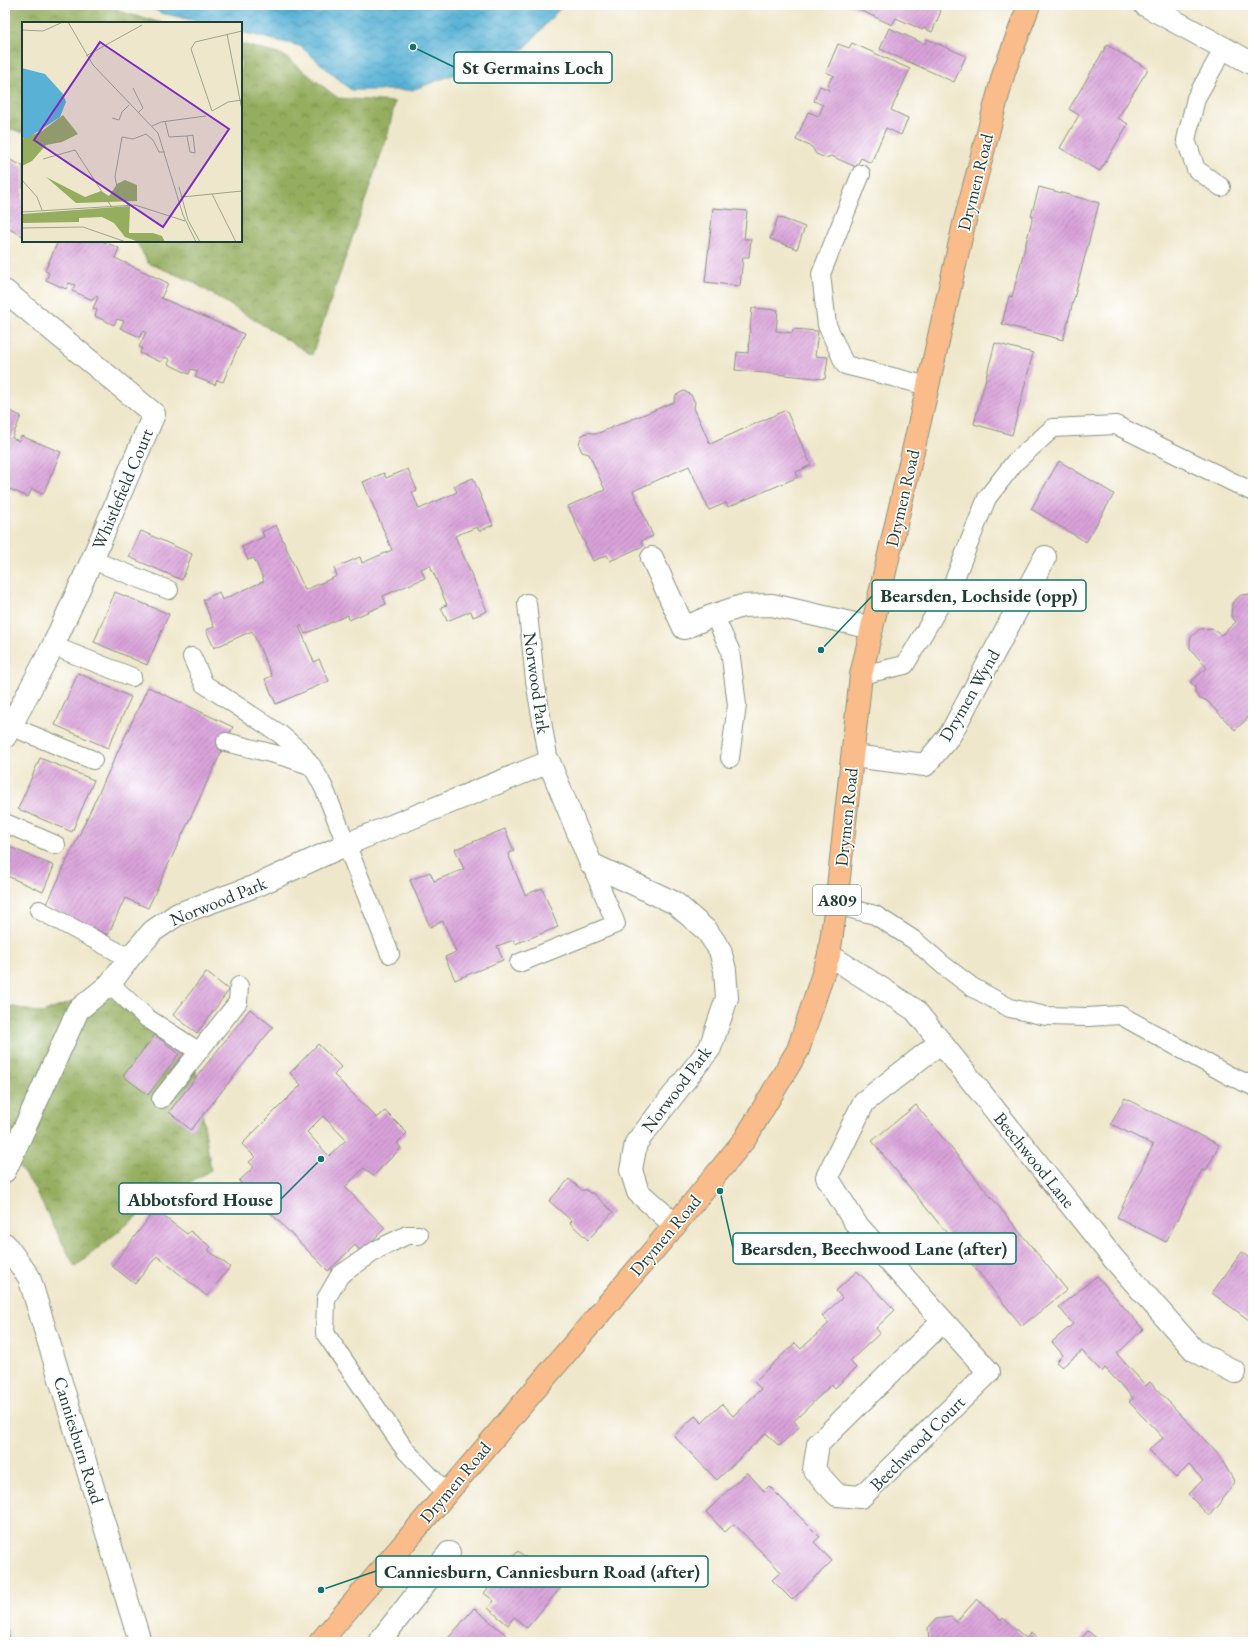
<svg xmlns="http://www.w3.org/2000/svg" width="1258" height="1647" font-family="'EB Garamond',serif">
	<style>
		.forest { fill: url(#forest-crowns); stroke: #5a754a }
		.water { fill: url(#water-waves); stroke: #3c7885 }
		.building { fill: url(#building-hatch); fill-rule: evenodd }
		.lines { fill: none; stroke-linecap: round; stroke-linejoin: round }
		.service-casing { stroke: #879280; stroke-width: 20 }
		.minor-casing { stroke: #879280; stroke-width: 24 }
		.tertiary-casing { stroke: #879280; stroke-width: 24 }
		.primary-casing { stroke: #879280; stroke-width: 24 }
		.service { stroke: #fff; stroke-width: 18 }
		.minor { stroke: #fff; stroke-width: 22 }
		.tertiary { stroke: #fff; stroke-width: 22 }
		.primary { stroke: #f9bc8a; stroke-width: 22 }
		.labels { text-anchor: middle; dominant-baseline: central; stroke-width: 3.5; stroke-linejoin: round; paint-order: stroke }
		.shield { fill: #fff; stroke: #627771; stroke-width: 1 }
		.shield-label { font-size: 17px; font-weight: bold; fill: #1f3d34 }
		.street-label { font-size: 18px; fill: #1f3d34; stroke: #fff }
		.inset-road { fill: none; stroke: #9ca38f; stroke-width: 1 }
		.view { fill: #7b2cbf; fill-opacity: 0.15; stroke: #7b2cbf; stroke-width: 2 }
		.inset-edge { fill: none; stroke: #1f3d34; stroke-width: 2 }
		.leader { fill: none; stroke: #0f766e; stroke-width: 1.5 }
		.callout-dot { fill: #0f766e; stroke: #fff; stroke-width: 1.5 }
		.callout { fill: #fff; stroke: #0f766e; stroke-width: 1.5 }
		.callout-label { font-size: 19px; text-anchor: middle; font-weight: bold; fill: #1f3d34 }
	</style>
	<defs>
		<pattern id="forest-crowns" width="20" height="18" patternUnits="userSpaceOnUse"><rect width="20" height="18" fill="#94ad5f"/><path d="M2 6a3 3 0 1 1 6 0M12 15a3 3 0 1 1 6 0" fill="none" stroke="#788e4f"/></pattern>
		<pattern id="water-waves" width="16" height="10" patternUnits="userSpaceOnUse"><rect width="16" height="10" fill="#59b2d6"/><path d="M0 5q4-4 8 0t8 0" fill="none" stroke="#4992ae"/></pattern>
		<pattern id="building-hatch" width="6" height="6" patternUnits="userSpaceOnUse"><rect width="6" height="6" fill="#d9a2d9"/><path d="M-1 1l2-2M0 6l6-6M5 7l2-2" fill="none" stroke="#af85b1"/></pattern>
	</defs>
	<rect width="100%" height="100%" fill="#fff"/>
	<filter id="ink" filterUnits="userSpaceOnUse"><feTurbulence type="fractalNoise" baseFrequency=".025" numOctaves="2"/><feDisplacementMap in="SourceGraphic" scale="8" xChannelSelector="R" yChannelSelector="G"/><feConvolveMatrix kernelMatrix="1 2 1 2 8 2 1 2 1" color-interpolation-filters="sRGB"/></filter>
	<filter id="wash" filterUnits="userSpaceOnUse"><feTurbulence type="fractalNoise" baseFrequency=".012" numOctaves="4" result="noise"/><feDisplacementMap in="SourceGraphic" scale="16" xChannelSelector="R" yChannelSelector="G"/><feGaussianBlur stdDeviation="0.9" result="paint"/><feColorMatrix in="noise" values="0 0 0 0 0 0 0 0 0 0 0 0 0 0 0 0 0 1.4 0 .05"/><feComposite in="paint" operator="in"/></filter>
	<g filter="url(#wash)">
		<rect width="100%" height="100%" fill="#efe7cb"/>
		<!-- forest -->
		<g class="forest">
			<polygon points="5,5 109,5 125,13 162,23 23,23 23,133 5,127"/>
			<polygon points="241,44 283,55 338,98 395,102 388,134 312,355 191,281 148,263 136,241 241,241"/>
			<polygon points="109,989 191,1038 211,1170 147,1208 75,1267 33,1186 5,1149 5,1005 41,1013"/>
		</g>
		<!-- water -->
		<polygon class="water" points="146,5 563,5 525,48 412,90 351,90 300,46 241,32 241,23 205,23 161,13"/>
		<g id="blocks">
			<!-- building -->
			<g class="building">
				<polygon points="849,5 935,5 934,8 941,11 932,32 924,28 923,30 896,18 892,25"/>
				<polygon points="889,28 925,44 927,39 966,56 954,82 880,49"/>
				<polygon points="852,43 910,69 891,110 908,118 901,135 886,128 871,163 861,158 856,167 831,156 826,158 816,154 812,147 796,140 808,112 819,116 823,105 814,101 820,86 829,90 828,85 831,78 835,76 826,72 838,44 849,48"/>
				<polygon points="1107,45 1148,69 1118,118 1128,124 1100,171 1060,148 1079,115 1069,109"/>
				<polygon points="8,159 23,166 23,236 5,227 9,218 5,216 5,165"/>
				<polygon points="1039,187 1099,203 1063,340 1002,324 1009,296 1012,297 1033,216 1031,216"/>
				<polygon points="713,208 747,211 744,239 751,239 749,257 743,257 740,286 705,282"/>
				<polygon points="778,217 805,227 797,249 770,239"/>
				<polygon points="58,241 102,241 119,248 115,258 168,283 161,298 244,334 223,382 217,380 215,385 195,377 198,371 191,369 189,374 168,364 170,360 167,358 164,357 161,362 140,353 142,348 139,347 146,332 143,331 140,337 120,328 124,321 117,319 114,325 95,316 97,310 93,308 98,297 95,296 93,300 72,291 75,285 69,283 66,289 46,280 49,273 45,271"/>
				<polygon points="752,308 778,310 776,331 792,333 793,329 818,331 815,356 828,357 825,379 735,370 737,352 748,353"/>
				<polygon points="995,343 1033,353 1012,435 974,424"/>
				<polygon points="684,391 691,395 695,402 694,408 710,444 786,410 811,465 796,472 798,477 728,507 726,503 709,510 689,466 633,491 653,536 641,541 643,546 610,561 607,555 593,561 568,506 605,490 589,454 582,452 579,445 581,436 588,432 596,434 674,402 676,395"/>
				<polygon points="5,409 21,416 12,438 19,441 21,436 61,452 43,494 32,489 28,497 5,487"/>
				<polygon points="1059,461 1114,494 1086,542 1031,509"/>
				<polygon points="408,469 417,490 412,492 419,509 457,492 454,486 473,478 493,525 479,531 477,527 455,536 487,611 473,617 471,611 447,621 441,607 447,605 430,565 421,569 425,578 383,596 386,604 349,620 348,615 305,634 301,625 299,626 314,662 319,659 329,681 276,704 265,679 272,676 252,631 214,648 206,630 214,627 203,600 219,592 222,600 264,581 254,558 248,560 242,547 264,537 262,532 276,525 305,590 337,576 334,568 360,557 362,563 392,550 363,482 384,473 386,478"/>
				<polygon points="141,531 192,554 182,580 129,557"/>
				<polygon points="115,592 169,614 147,665 94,642"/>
				<polygon points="1253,594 1253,713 1235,730 1206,700 1200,699 1195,693 1195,687 1190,682 1207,668 1193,652 1190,648 1190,642 1191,637 1200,629 1212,628 1221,635 1236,622 1231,616 1232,603 1241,595"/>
				<polygon points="78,673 131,697 108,748 55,725"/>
				<polygon points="148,687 233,727 148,908 125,898 108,935 46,906"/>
				<polygon points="40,758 94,780 72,832 18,809"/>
				<polygon points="505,829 514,851 508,854 525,895 542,888 558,927 515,944 514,940 497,946 503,960 455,980 445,957 456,952 443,921 430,927 410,880 430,872 434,881 464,869 455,849"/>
				<polygon points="5,845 54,866 43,892 5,875"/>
				<polygon points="206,972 229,990 197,1033 173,1015"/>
				<polygon points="250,1009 273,1027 191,1130 169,1112"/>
				<polygon points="155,1035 179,1054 148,1095 123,1076"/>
				<path d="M318 1044 341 1067 334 1075 377 1118 385 1111 407 1133 397 1143 401 1148 373 1176 364 1168 345 1187 385 1228 361 1252 355 1245 328 1271 239 1181 254 1167 249 1162 255 1157 242 1144 301 1085 290 1073ZM323 1116 346 1140 329 1156 307 1132Z"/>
				<polygon points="1125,1098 1219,1145 1206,1171 1202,1170 1166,1242 1117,1217 1153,1145 1111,1124"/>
				<polygon points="916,1105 1067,1290 1022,1326 872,1141"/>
				<polygon points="569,1179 583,1191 585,1189 591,1194 592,1192 613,1212 588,1240 570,1223 572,1221 549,1201"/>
				<polygon points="155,1210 187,1234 190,1231 211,1247 208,1250 230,1267 207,1296 157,1256 135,1284 112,1266"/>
				<polygon points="1242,1252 1253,1260 1253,1323 1212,1293"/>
				<polygon points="857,1271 895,1310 876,1328 880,1333 850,1361 856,1368 835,1388 832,1384 794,1421 799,1427 779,1446 766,1433 717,1480 674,1436 695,1416 702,1423 722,1404 733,1416 761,1389 754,1382 795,1343 801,1349 829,1323 822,1316 842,1298 836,1291"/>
				<polygon points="1097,1276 1143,1329 1117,1354 1146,1386 1150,1382 1218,1454 1233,1479 1234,1483 1231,1489 1209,1516 1188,1494 1203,1480 1189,1465 1176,1478 1149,1450 1163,1438 1129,1402 1133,1398 1105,1368 1102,1372 1082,1351 1062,1367 1056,1362 1063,1355 1052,1342 1073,1324 1059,1307"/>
				<polygon points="747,1472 764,1491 769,1486 820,1537 814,1542 832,1561 792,1600 772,1580 781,1572 734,1524 725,1532 706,1512"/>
				<polygon points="518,1551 561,1587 527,1628 514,1617 508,1625 488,1608 494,1601 484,1593 488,1588 486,1582 491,1577 497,1577 504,1569 504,1563 509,1558 513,1557"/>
				<polygon points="977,1599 1001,1621 1003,1618 1026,1638 1031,1633 1041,1642 929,1642 928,1628 936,1619 951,1617 956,1622"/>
				<polygon points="474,1608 506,1635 500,1642 445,1642"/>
				<polygon points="5,1622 6,1622 10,1642 5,1642"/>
				<polygon points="1088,1631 1101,1642 1078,1642"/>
			</g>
		</g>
	</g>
	<g filter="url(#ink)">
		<use href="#blocks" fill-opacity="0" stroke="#879280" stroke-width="1"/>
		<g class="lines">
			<defs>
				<g id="service">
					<polyline points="861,174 821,274 827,325 845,365 928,386"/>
					<polyline points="1221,187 1196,169 1186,140 1196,98 1224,48"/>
					<polyline points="92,560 169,590"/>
					<polyline points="527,603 535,681 549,762"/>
					<polyline points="714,615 730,650 737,705 730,758"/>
					<polyline points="53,646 132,677"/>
					<polyline points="192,657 204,684 280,734 301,752 316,773 324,788 390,954"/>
					<polyline points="861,675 905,665 953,583 987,498 1015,462 1053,428 1116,425 1253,492"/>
					<polyline points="10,726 93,760"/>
					<polyline points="226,742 286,757 312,766"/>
					<polyline points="5,823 56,845"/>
					<polyline points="836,905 875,915 914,940 943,965 972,987 1010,1008 1046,1016 1088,1017 1120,1015 1230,1076 1253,1086"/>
					<polyline points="39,910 129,958"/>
					<polyline points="519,963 616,924 591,864"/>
					<polyline points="110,984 147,1018 198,1051"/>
					<polyline points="161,1099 238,1002 239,986"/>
					<polyline points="419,1235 407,1235 378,1249 340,1275 326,1299 325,1333 406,1451 446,1493"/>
				</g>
				<g id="minor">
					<polyline points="1145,5 1253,64"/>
					<polyline points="5,291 154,414 92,560 53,646 5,737"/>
					<polyline points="652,558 684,628 709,617 742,606 772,605 872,628"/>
					<polyline points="853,756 925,765 950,735 1045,557"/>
					<polyline points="829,955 915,1010 1113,1258 1194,1350 1235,1372"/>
					<polyline points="941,1042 864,1102 827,1177 856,1224 943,1321 818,1444 814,1470 837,1495 861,1497 989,1372 943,1321"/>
					<polyline points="5,1171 78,1010 110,984 129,958 153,931 178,914 258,885 347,844 549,762 591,864 675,903 707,931 720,950 725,970 727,998 710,1048 636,1143 631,1170 638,1192 675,1225"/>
					<polyline points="379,1642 449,1553"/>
				</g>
				<polyline id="tertiary" points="5,1244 29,1277 140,1642"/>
				<polyline id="primary" points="320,1642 675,1225 745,1139 798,1050 829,955 836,905 861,675 928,386 964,224 1004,72 1029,5"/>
			</defs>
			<!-- service casing -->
			<use href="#service" class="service-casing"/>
			<!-- minor casing -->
			<use href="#minor" class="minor-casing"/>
			<!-- tertiary casing -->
			<use href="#tertiary" class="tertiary-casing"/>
			<!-- primary casing -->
			<use href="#primary" class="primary-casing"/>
			<!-- service -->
			<use href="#service" class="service"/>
			<!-- minor -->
			<use href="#minor" class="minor"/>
			<!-- tertiary -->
			<use href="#tertiary" class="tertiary"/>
			<!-- primary -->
			<use href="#primary" class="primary"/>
		</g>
	</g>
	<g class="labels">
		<!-- shield labels -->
		<rect class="shield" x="813" y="885" width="48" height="30" rx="3"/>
		<g class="shield-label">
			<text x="837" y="900">A809</text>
		</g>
		<!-- street labels -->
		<g class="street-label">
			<text transform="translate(975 182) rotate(-76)">Drymen Road</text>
			<text transform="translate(122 489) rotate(-67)">Whistlefield Court</text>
			<text transform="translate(902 498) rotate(-77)">Drymen Road</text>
			<text transform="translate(537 683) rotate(82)">Norwood Park</text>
			<text transform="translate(969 695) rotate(-60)">Drymen Wynd</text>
			<text transform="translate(846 817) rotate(-84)">Drymen Road</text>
			<text transform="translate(218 901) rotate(-22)">Norwood Park</text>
			<text transform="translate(676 1089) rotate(-53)">Norwood Park</text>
			<text transform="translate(1035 1160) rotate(51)">Beechwood Lane</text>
			<text transform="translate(665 1235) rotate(-50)">Drymen Road</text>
			<text transform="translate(79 1440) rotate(73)">Canniesburn Road</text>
			<text transform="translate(917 1443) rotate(-45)">Beechwood Court</text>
			<text transform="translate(455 1482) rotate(-50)">Drymen Road</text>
		</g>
	</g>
	<!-- overview -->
	<g transform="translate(22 22)">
		<rect width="220" height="220" fill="#efe7cb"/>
		<path d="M41 93 56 112 40 120 24 123 10 139 0 144V117L20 109ZM24 155 63 175 79 169 87 174 95 162 103 158 115 163V179L54 181ZM108 184 107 211H131L140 214 143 220H117L103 215 92 201 80 195 57 196V200L0 201V192Z" fill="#94ad5f"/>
		<path d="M0 46 23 52 41 72 44 80 38 95 6 116H0Z" fill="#59b2d6"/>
		<path class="inset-road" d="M46 0 71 43 136 111 161 193 174 220M0 8 21 9 41 0M220 9 173 20 169 27 190 89 206 80 220 78M205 12 220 88M64 34 120 3M111 66 121 86 116 91M90 96 97 98 100 90 107 83M143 99 147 115 165 114 168 130 173 131 171 113 165 114M130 104 139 100 184 94M21 137 53 128 89 184M0 158 15 175 20 188M157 165 166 198 178 220M190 172 214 220M160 175 220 169M106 183 95 165 93 155 100 115 111 117 124 112 131 118 137 130H143M0 190 113 183 163 199M0 206 61 205 104 220"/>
		<path class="view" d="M78 20 207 107 141 205 12 118Z"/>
		<rect width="220" height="220" class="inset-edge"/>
	</g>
	<!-- callouts -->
	<path class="leader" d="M413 47L454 67M821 650L872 596M321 1159L281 1199M720 1191L733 1248M321 1590L376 1571"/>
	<g class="callout-dot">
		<circle cx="413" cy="47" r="4"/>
		<circle cx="821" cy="650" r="4"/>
		<circle cx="321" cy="1159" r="4"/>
		<circle cx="720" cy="1191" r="4"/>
		<circle cx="321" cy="1590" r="4"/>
	</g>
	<g class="callout">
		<rect x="454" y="52" width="158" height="31" rx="4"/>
		<rect x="872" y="580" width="214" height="31" rx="4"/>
		<rect x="119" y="1183" width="162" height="31" rx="4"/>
		<rect x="733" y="1233" width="283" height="31" rx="4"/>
		<rect x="376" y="1556" width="332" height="31" rx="4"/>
	</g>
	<g class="callout-label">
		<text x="533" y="74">St Germains Loch</text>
		<text x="979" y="602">Bearsden, Lochside (opp)</text>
		<text x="200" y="1206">Abbotsford House</text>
		<text x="874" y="1255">Bearsden, Beechwood Lane (after)</text>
		<text x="542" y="1578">Canniesburn, Canniesburn Road (after)</text>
	</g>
	<!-- margin -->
	<rect width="1258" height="1647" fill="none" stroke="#fff" stroke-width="20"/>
</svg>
